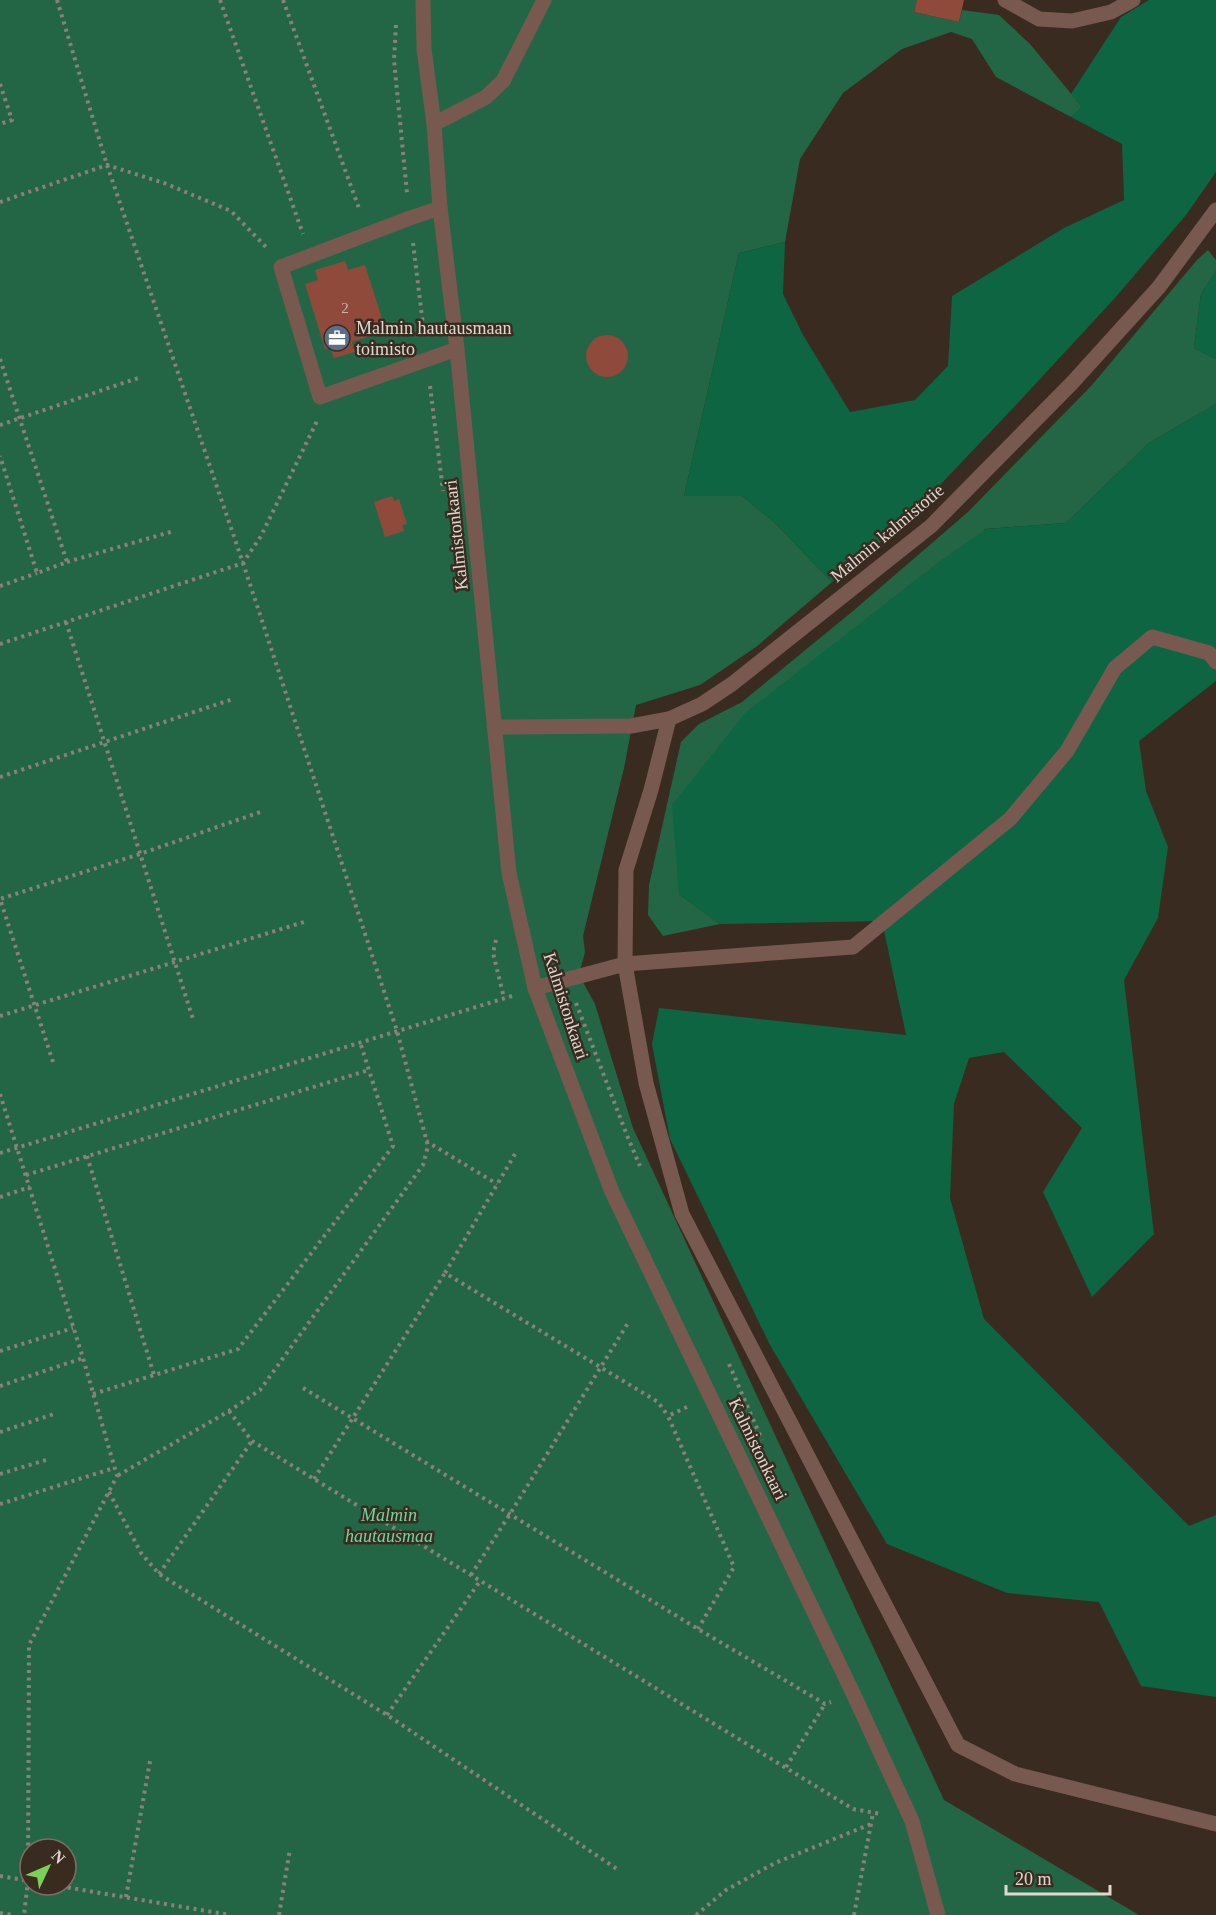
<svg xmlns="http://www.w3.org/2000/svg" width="1216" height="1915" font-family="'Times New Roman',serif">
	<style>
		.green { fill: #236646; fill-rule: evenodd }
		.forest { fill: #0e6541 }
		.building { fill: #904a3b }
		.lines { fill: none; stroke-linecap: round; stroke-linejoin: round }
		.path { stroke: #8c8178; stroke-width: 4; stroke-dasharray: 3 4.5; stroke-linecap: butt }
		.lane { stroke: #78594f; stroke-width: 15 }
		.street { stroke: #78594f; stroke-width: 15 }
		.labels { text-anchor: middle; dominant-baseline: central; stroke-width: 5; stroke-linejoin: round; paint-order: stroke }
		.number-label { font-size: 15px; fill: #ccb4ab }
		.poi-label { font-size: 18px; fill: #e0d7d0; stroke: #392b20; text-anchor: start }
		.street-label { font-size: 18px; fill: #e0d7d0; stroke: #392b20 }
		.park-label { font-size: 18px; font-style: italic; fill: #6cd8a1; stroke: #392b20 }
	</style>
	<rect width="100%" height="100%" fill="#392b20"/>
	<!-- green -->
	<g class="green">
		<path d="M0 0H917L914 12 959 22 962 10 999 15 1030 44 1082 107 1071 117 996 77 972 39 951 32 902 49 843 93 800 159 785 242 739 253 684 496H742L775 523 832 582 756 647 700 685 636 705 624 768 583 936 585 952 579 975 595 1004 633 1128 944 1800 1139 1915H0ZM30 1849H66V1885H30Z"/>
		<polygon points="1208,250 1216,260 1216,271 1201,294 1194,348 1216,359 1216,404 1149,443 1066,523 985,529 679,894 720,924 663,936 648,915 649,885 681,742 699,724 742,702 853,611 968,512 1092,385 1197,260"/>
	</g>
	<!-- forest -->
	<g class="forest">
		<polygon points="1149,0 1216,0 1216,172 1186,215 1114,299 1015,406 903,524 832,582 775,523 742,496 684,496 739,253 785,242 783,294 803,335 850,412 915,400 948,366 952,296 1064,228 1124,200 1122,144 1071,117 1082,107 1071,94 1121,17"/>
		<polygon points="1216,271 1216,359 1194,348 1201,294"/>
		<polygon points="1216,404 1216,681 1139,741 1146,791 1168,847 1158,918 1124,980 1154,1234 1092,1297 1043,1192 1082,1128 1004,1052 969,1058 954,1104 950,1198 984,1319 1189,1526 1216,1515 1216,1697 1141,1686 1099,1602 1007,1593 887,1544 770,1345 670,1139 652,1044 659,1008 906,1035 882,921 720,924 679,894 672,805 745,713 936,564 986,529 1066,523 1149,443"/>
	</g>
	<!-- building -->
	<g class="building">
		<polygon points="917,0 964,0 959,22 914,12"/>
		<polygon points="345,261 348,270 365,265 386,331 352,342 355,352 334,358 330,348 325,349 305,284 318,280 315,270"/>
		<circle cx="607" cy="356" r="21"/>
		<polygon points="392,496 394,501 399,499 407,524 402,525 404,531 385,537 374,502"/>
	</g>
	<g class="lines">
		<!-- path -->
		<g class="path">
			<polyline points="57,0 107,165 243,563 397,1031 428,1146 423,1165 260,1390 229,1411 117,1476"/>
			<polyline points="220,0 303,234"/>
			<polyline points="283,0 360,211"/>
			<polyline points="396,25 394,60 407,193"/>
			<polyline points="0,84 12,120 0,124"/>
			<polyline points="0,202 107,165 164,183 231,211 266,247"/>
			<polyline points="413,243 424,333"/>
			<polyline points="0,359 67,562 37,573 0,456"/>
			<polyline points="430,386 443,491"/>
			<polyline points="0,425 138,378"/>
			<polyline points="67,562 174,531"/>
			<polyline points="0,586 37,573"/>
			<polyline points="66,622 193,1019"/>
			<polyline points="0,644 243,563 261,536 317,421"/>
			<polyline points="0,777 233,699"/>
			<polyline points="496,940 493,953 504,998"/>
			<polyline points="576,1003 628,1138 640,1166"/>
			<polyline points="0,1016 304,922"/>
			<polyline points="53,1062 0,899 140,854 263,811"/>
			<polyline points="0,1094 83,1358 117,1476 29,1645 28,1881 24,1915"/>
			<polyline points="426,1141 497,1184"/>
			<polyline points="0,1153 512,996"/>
			<polyline points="515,1154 445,1273 658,1402 668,1416"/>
			<polyline points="87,1156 154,1375"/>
			<polyline points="26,1175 369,1070"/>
			<polyline points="0,1197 30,1187"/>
			<polyline points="0,1351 73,1328"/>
			<polyline points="729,1364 762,1440"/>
			<polyline points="0,1386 83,1358"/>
			<polyline points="303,1388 698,1629 825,1704 831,1702"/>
			<polyline points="93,1394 238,1349 393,1146 360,1042"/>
			<polyline points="687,1407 668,1416 734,1567 698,1629"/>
			<polyline points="229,1411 252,1441 853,1809 881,1814"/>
			<polyline points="0,1432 54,1414"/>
			<polyline points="0,1474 46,1460"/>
			<polyline points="314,1479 445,1273"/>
			<polyline points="109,1492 141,1553 159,1574 387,1715 620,1871"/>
			<polyline points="0,1504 114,1468"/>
			<polyline points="159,1574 252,1441"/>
			<polyline points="471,1575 510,1514 628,1323"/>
			<polyline points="387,1715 480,1581"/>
			<polyline points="786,1767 825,1704"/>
			<polyline points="0,1876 29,1881"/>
			<polyline points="53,1885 230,1915"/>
			<polyline points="126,1897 150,1761"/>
			<polyline points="0,1913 13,1915"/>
			<polyline points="279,1915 290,1849"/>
			<polyline points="696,1915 726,1890 775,1863 871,1824"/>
			<polyline points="854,1915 873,1813"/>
		</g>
		<!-- lane -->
		<g class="lane">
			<polyline points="423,0 424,49 434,124 440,208 457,349 509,873 535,988 612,1192 852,1691 912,1821 938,1915"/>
			<polyline points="1005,0 1039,19 1072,21 1111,12 1133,0"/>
			<polyline points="434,124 486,97 503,81 544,0"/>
			<polyline points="440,208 410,218 281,267 320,397 457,349"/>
			<polyline points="669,719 651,790 626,870 625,964 646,1083 682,1214 958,1745 1015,1774 1216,1824"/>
			<polyline points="535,988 625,964 853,947 1010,819 1067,751 1115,668 1152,637 1209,653 1216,662"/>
		</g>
		<!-- street -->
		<polyline class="street" points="494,727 631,726 669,719 702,704 732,684 931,526 1072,383 1159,287 1216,210"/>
	</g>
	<!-- icons -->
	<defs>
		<symbol id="office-disc" viewBox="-11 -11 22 22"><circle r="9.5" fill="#5c6f8a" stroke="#392b20"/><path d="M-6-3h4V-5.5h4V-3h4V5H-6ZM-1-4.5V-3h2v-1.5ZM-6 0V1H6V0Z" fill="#fff"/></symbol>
	</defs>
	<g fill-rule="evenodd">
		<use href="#office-disc" x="322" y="323" width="30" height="30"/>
	</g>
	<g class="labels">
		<!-- number labels -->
		<g class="number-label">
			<text x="345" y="308">2</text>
		</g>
		<!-- poi labels -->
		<g class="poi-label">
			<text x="356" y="328">Malmin hautausmaan<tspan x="356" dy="21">toimisto</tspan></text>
		</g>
		<!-- street labels -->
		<g class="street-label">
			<text transform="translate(887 533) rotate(-40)">Malmin kalmistotie</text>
			<text transform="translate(456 535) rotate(-96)">Kalmistonkaari</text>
			<text transform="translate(566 1006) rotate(72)">Kalmistonkaari</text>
			<text transform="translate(758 1449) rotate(64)">Kalmistonkaari</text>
		</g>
		<!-- park labels -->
		<g class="park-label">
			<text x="389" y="1515">Malmin<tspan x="389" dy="21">hautausmaa</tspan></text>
		</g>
	</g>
	<!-- north arrow -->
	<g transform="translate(48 1867) rotate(46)"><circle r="28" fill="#392b20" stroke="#7c7066" stroke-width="1.5"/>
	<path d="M0-4.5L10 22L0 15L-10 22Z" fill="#7ad157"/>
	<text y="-9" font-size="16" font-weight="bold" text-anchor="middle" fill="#e0d7d0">N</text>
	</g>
	<!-- scale -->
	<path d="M1006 1885v9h104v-9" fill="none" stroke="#e0d7d0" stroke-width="3"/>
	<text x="1015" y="1885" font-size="18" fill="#e0d7d0" stroke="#392b20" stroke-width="4.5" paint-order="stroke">20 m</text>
</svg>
